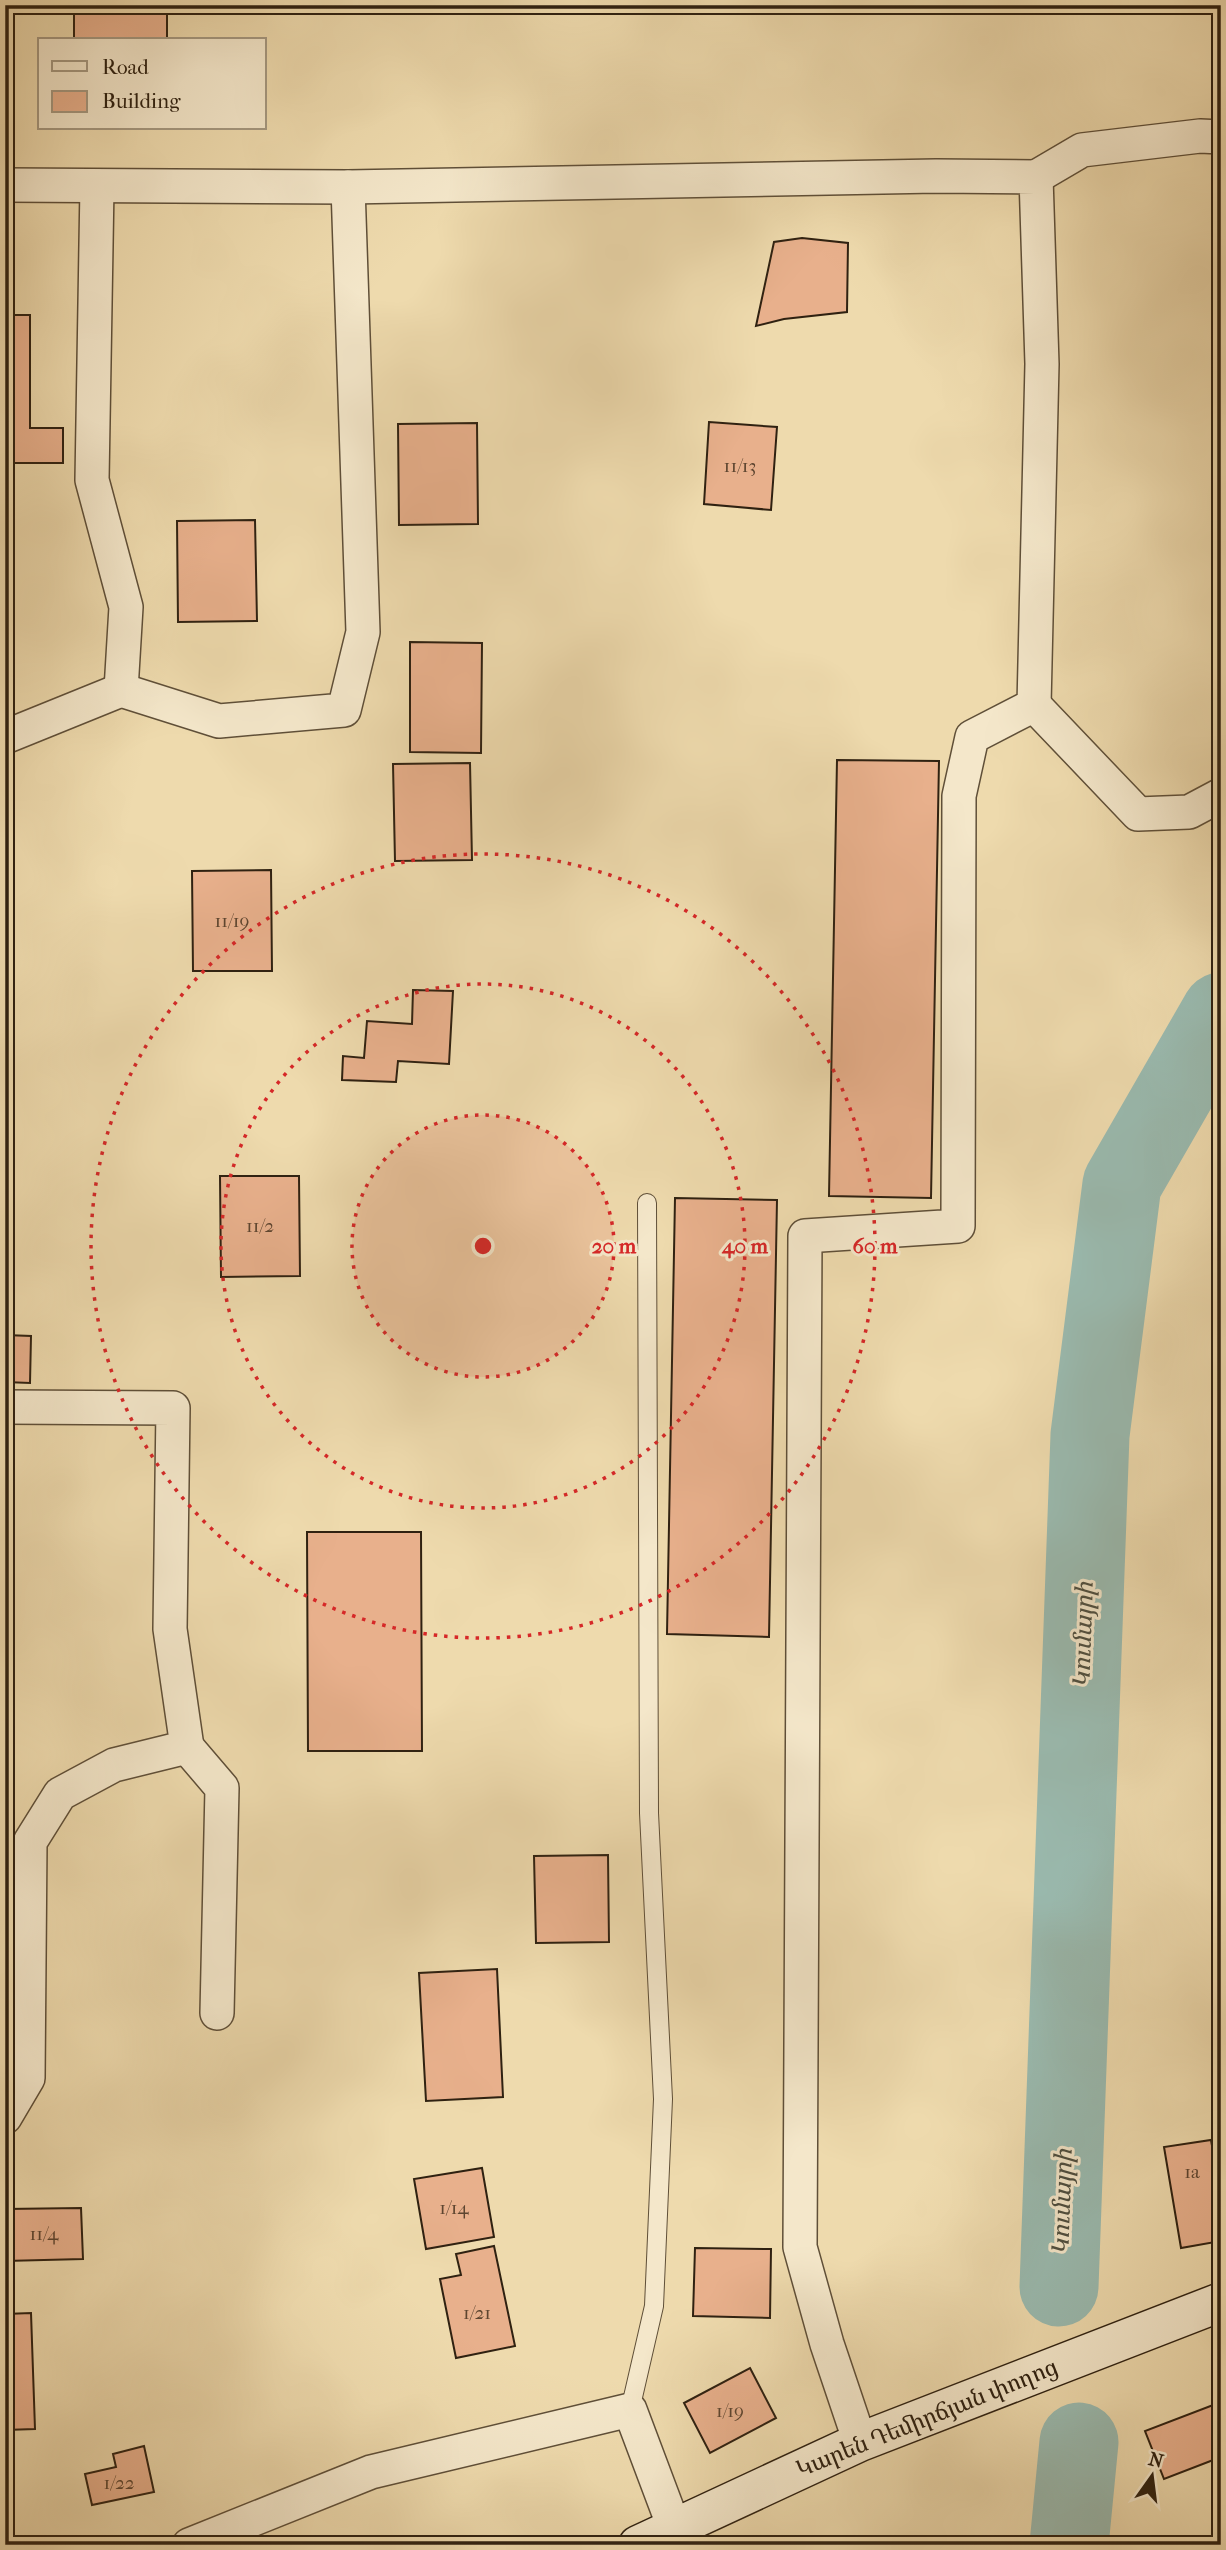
<svg xmlns="http://www.w3.org/2000/svg" width="1226" height="2550" font-family="'IM FELL French Canon','Noto Serif Armenian',serif">
	<style>
		.lines { fill: none; stroke-linecap: round; stroke-linejoin: round }
		.river { stroke: #9abaaf; stroke-width: 79 }
		.building { fill: #e8b08c; stroke: #2f2111; stroke-width: 2 }
		.lane-casing { stroke: #5f4f38; stroke-width: 20 }
		.street-casing { stroke: #5f4f38; stroke-width: 36 }
		.secondary-casing { stroke: #2f2111; stroke-width: 41 }
		.lane { stroke: #f4e7ca; stroke-width: 18 }
		.street { stroke: #f4e7ca; stroke-width: 33 }
		.secondary { stroke: #f4e7ca; stroke-width: 38 }
		.ring { fill: none; stroke: #d62828; stroke-width: 3.5; stroke-dasharray: 3.5 7 }
		.labels { text-anchor: middle; dominant-baseline: central; stroke-width: 6; stroke-linejoin: round; paint-order: stroke }
		.number-label { font-size: 19px; fill: #5d4530 }
		.street-label { font-size: 23px; fill: #2f2111; stroke: #f4e7ca }
		.water-label { font-size: 24px; font-style: italic; fill: #4f4f40; stroke: #f4e7ca }
		.centre { fill: #d62828; stroke: #f4e7ca; stroke-width: 3.5 }
		.ring-label { font-size: 21px; text-anchor: middle; font-weight: bold; fill: #d62828; stroke: #f4e7ca; stroke-width: 6; stroke-linejoin: round; paint-order: stroke }
	</style>
	<rect width="100%" height="100%" fill="#eedaad"/>
	<filter id="stains"><feTurbulence type="fractalNoise" baseFrequency=".00286" numOctaves="4"/><feColorMatrix values="0 0 0 0 .2 0 0 0 0 .09 0 0 0 0 .02 0 0 0 .5 -.17"/></filter>
	<radialGradient id="worn" r=".72"><stop offset=".6" stop-color="#630" stop-opacity="0"/><stop offset="1" stop-color="#630" stop-opacity=".3"/></radialGradient>
	<g class="lines">
		<!-- river -->
		<g class="river">
			<polyline points="1059,2287 1090,1435 1122,1184 1221,1012"/>
			<polyline points="1069,2545 1079,2442"/>
		</g>
	</g>
	<!-- building -->
	<g class="building">
		<rect x="74" y="5" width="93" height="35"/>
		<polygon points="802,238 848,243 847,312 784,319 756,326 774,242"/>
		<polygon points="5,315 30,315 30,428 63,428 63,463 5,463"/>
		<polygon points="709,422 777,427 771,510 704,504"/>
		<polygon points="477,423 478,524 399,525 398,424"/>
		<polygon points="255,520 257,621 178,622 177,521"/>
		<polygon points="410,642 482,643 481,753 410,752"/>
		<polygon points="837,760 939,761 931,1198 829,1196"/>
		<polygon points="470,763 472,860 395,861 393,764"/>
		<polygon points="271,870 272,971 193,971 192,871"/>
		<polygon points="413,990 453,991 449,1064 398,1061 396,1082 342,1080 343,1056 364,1058 367,1021 412,1024"/>
		<polygon points="220,1176 299,1176 300,1276 221,1277"/>
		<polygon points="675,1198 777,1200 769,1637 667,1634"/>
		<polygon points="5,1335 31,1336 30,1383 5,1382"/>
		<polygon points="307,1532 421,1532 422,1751 308,1751"/>
		<polygon points="608,1855 609,1942 536,1943 534,1856"/>
		<polygon points="497,1969 503,2097 426,2101 419,1973"/>
		<polygon points="1211,2140 1221,2197 1221,2241 1181,2248 1164,2147"/>
		<polygon points="482,2168 494,2237 426,2249 414,2179"/>
		<polygon points="81,2208 83,2259 5,2261 5,2209"/>
		<polygon points="494,2246 515,2346 456,2358 440,2279 461,2275 456,2254"/>
		<polygon points="695,2248 771,2249 770,2318 693,2316"/>
		<polygon points="31,2313 35,2429 5,2430 5,2314"/>
		<polygon points="750,2368 776,2418 710,2453 684,2403"/>
		<polygon points="1221,2402 1221,2457 1164,2479 1145,2431"/>
		<polygon points="144,2446 154,2492 92,2505 85,2474 116,2467 113,2454"/>
	</g>
	<g class="lines">
		<defs>
			<polyline id="lane" points="630,2410 654,2306 663,2099 649,1813 647,1203"/>
			<g id="street">
				<polyline points="1036,177 1082,150 1200,136 1221,137"/>
				<polyline points="5,185 348,187 936,176 1036,177 1042,364 1034,705 972,737 959,796 958,1226 805,1236 800,2247 827,2344 860,2442"/>
				<polyline points="97,186 92,480 126,607 121,690"/>
				<polyline points="1034,705 1138,814 1189,812 1221,795"/>
				<polyline points="5,737 121,690 219,721 344,710 363,632 348,187"/>
				<polyline points="5,1407 173,1408 170,1629 187,1747 114,1765 60,1794 30,1842 28,2078 5,2117"/>
				<polyline points="187,1747 222,1788 217,2013"/>
				<polyline points="189,2545 371,2472 630,2410 674,2527"/>
			</g>
			<polyline id="secondary" points="638,2545 860,2442 1221,2302"/>
		</defs>
		<!-- lane casing -->
		<use href="#lane" class="lane-casing"/>
		<!-- street casing -->
		<use href="#street" class="street-casing"/>
		<!-- secondary casing -->
		<use href="#secondary" class="secondary-casing"/>
		<!-- lane -->
		<use href="#lane" class="lane"/>
		<!-- street -->
		<use href="#street" class="street"/>
		<!-- secondary -->
		<use href="#secondary" class="secondary"/>
	</g>
	<!-- distance rings -->
	<circle cx="483" cy="1246" r="131" fill="#d62828" fill-opacity=".12"/>
	<g class="ring">
		<circle cx="483" cy="1246" r="131"/>
		<circle cx="483" cy="1246" r="262"/>
		<circle cx="483" cy="1246" r="392"/>
	</g>
	<g class="labels">
		<!-- number labels -->
		<g class="number-label">
			<text x="740" y="466">11/13</text>
			<text x="232" y="921">11/19</text>
			<text x="260" y="1226">11/2</text>
			<text x="1192" y="2172">1a</text>
			<text x="454" y="2208">1/14</text>
			<text x="44" y="2234">11/4</text>
			<text x="477" y="2313">1/21</text>
			<text x="730" y="2411">1/19</text>
			<text x="119" y="2483">1/22</text>
		</g>
		<!-- street labels -->
		<g class="street-label">
			<text transform="translate(927 2418) rotate(-22)">Կարեն Դեմիրճյան փողոց</text>
		</g>
		<!-- water labels -->
		<g class="water-label">
			<text transform="translate(1083 1635) rotate(-88)">Կումայրի</text>
			<text transform="translate(1062 2202) rotate(-88)">Կումայրի</text>
		</g>
	</g>
	<circle cx="483" cy="1246" r="10" class="centre"/>
	<g class="ring-label">
		<text x="614" y="1253">20 m</text>
		<text x="745" y="1253">40 m</text>
		<text x="875" y="1253">60 m</text>
	</g>
	<!-- margin -->
	<rect width="1226" height="2550" fill="none" stroke="#eedaad" stroke-width="28"/>
	<rect x="7" y="7" width="1212" height="2536" fill="none" stroke="#2f2111" stroke-width="3.5"/>
	<rect x="14" y="14" width="1198" height="2522" fill="none" stroke="#2f2111" stroke-width="2"/>
	<!-- legend -->
	<rect x="38" y="38" width="228" height="91" fill="#f4e7ca" stroke="#a59880" stroke-width="2"/>
	<rect x="52" y="61" width="35" height="10" fill="#f4e7ca" stroke="#a59880" stroke-width="2"/>
	<text x="102" y="74" font-size="21" fill="#2f2111">Road</text>
	<rect x="52" y="91" width="35" height="21" fill="#e8b08c" stroke="#a59880" stroke-width="2"/>
	<text x="102" y="108" font-size="21" fill="#2f2111">Building</text>
	<!-- north arrow -->
	<g transform="translate(1152 2476) rotate(14)" stroke="#f4e7ca" stroke-width="5" paint-order="stroke">
	<path d="M0-5L12 26L0 18L-12 26Z" fill="#2f2111"/>
	<text y="-10" font-size="19" font-weight="bold" text-anchor="middle" fill="#2f2111">N</text>
	</g>
	<rect width="100%" height="100%" filter="url(#stains)"/>
	<rect width="100%" height="100%" fill="url(#worn)"/>
</svg>
